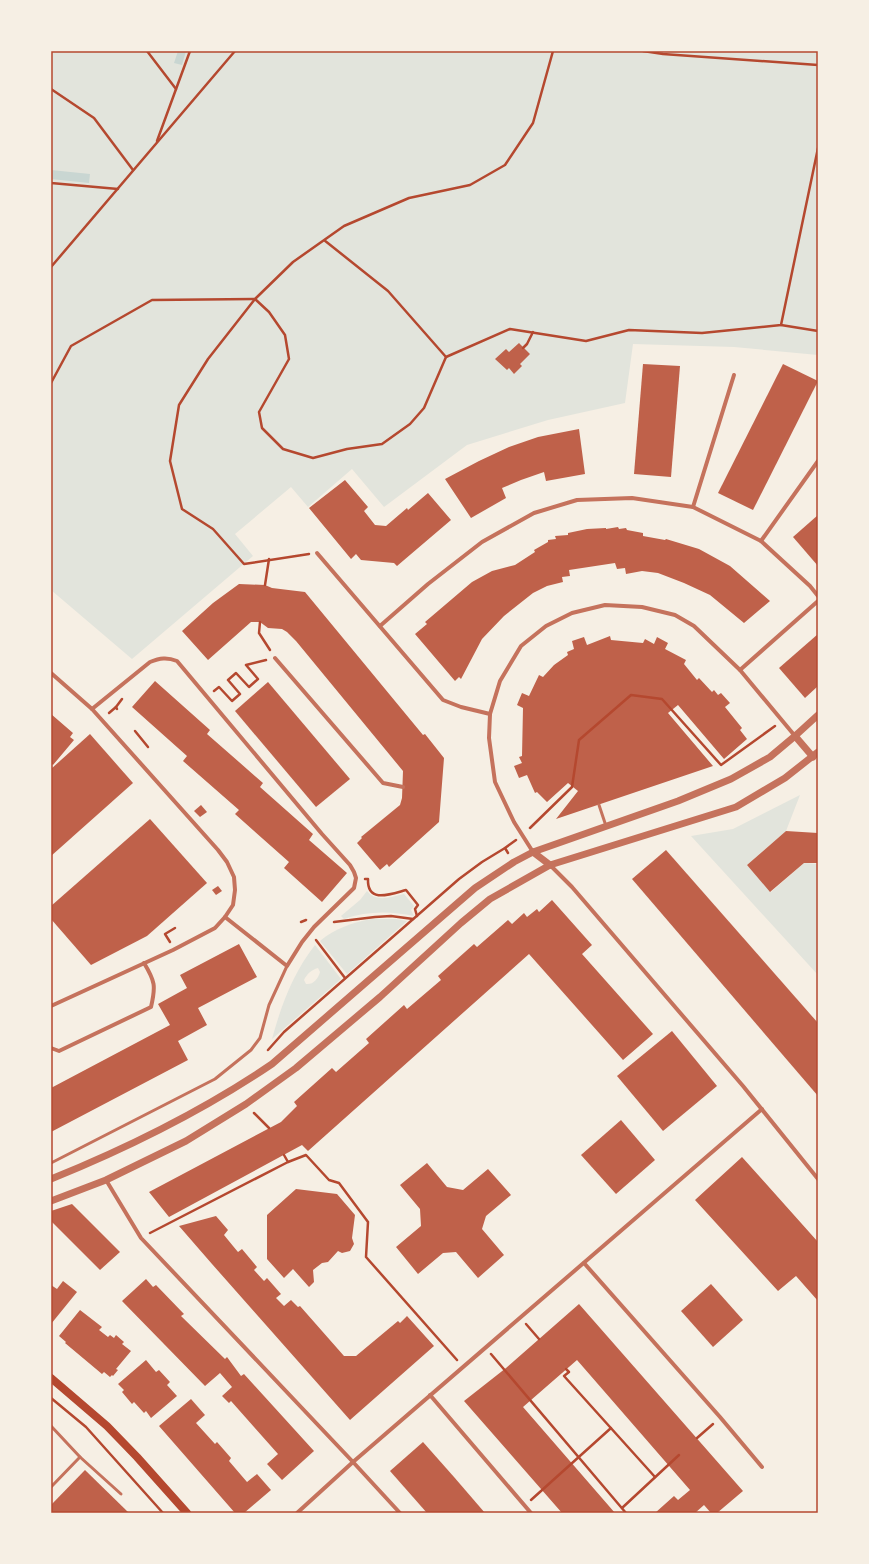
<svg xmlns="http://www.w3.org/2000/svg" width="869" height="1564" font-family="'Fira Sans',sans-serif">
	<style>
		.green { fill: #e2e4dc; fill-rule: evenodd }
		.water { fill: #c9d6d2 }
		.building { fill: #bf614a }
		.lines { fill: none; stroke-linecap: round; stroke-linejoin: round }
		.path { stroke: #b5482f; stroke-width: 2.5 }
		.service { stroke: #c5725c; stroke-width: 3 }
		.minor { stroke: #c5725c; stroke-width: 4 }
		.tertiary { stroke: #c5725c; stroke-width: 7 }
		.secondary { stroke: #b5482f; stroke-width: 8 }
		.neatline { fill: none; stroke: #b5482f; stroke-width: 1.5 }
	</style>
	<rect width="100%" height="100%" fill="#f6efe4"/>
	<!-- green -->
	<g class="green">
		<polygon points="51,51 818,51 818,355 734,347 633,344 625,403 548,420 467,445 384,507 352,469 308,507 291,487 235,534 253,556 132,659 51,590"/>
		<polygon points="800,795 786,831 747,865 771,892 804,863 818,864 818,975 691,836 733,829"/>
		<path d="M367 891C377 903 390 897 404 894L414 906 411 910 414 916C390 911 367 911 344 919L341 916 360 900Z"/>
		<path d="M371 919H396L407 921 347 974 320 941C335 928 352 923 371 919Z"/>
		<path d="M315 945 341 979 272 1039C281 1006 293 973 315 945ZM318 968 320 972C318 979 313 985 306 984L304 980C307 974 311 970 318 968Z"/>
	</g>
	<!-- water -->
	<g class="water">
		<polygon points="178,51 186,51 182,65 174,63"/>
		<polygon points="51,170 90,174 89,183 51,179"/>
	</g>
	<!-- building -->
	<g class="building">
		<polygon points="519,343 530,354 520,364 522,366 514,374 509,368 507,370 495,359 506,349 509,352"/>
		<polygon points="643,364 680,366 671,477 634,474"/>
		<polygon points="783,364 818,381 753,510 718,493"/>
		<polygon points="579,429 585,474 546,481 544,472 521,480 502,488 506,498 471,518 445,479 479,461 509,447 538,437"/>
		<polygon points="345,480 368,507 364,511 375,525 386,526 407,508 408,510 428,493 451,520 397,566 394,563 361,560 356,554 351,559 309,508"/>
		<polygon points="818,515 818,566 793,537"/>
		<polygon points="618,527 619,529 626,528 627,530 643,533 643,536 665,540 666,539 699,549 730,566 770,601 744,623 710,595 684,583 658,573 642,571 626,574 625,568 617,569 615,563 569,570 570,576 562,577 563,582 547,586 533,593 504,616 482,639 461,679 459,677 455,681 415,634 427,624 425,622 472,582 492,571 515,565 535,552 534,550 548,542 548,540 556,539 555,536 568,535 568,533 587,529 606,528 606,529"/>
		<polygon points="239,584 265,585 272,588 305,592 423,735 425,734 444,758 439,822 389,867 387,864 380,870 357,843 362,838 361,837 400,805 402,798 403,771 296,641 287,632 282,629 268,628 260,622 251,622 208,660 182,631 213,603"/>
		<polygon points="818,634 818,686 805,698 779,668"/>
		<polygon points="610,636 611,640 643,643 645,639 654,644 657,637 668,643 665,649 686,660 684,664 697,680 699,678 712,692 714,690 718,695 721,693 730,703 725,707 742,728 740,730 747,739 724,759 678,705 668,713 713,766 556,819 578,791 568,783 547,802 537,792 535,793 527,775 519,778 514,766 522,763 519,757 522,756 523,708 517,705 522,693 529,696 539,675 543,677 554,665 568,655 567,652 574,649 572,641 584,637 587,645"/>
		<polygon points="155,681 210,730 207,734 263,783 260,787 313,834 309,840 347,873 322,902 284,868 289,862 235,814 239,810 183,761 187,756 132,707"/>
		<polygon points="268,682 350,779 316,807 235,711"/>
		<polygon points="51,714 73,733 70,737 74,740 53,765 51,763"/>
		<polygon points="90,734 133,783 51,856 51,769"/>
		<polygon points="201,805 207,812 200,817 194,811"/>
		<polygon points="150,819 207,883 147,936 91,965 51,919 51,906"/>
		<polygon points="786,831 818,833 818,863 804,863 770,892 747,865"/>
		<polygon points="666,850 818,1023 818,1096 632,879"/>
		<polygon points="218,886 222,891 216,895 212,890"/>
		<polygon points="552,900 592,945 582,954 653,1034 623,1060 529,954 308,1151 302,1145 169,1217 149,1192 281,1122 297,1106 294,1102 332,1068 336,1072 369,1043 366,1039 404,1005 407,1009 441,980 438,976 474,944 477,947 508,920 512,924 524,913 527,917 537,909 539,912"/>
		<polygon points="239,944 257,977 198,1008 207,1025 178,1041 188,1060 51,1132 51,1088 170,1025 158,1004 187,988 180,975"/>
		<polygon points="672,1031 717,1086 663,1131 617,1076"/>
		<polygon points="621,1120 655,1160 616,1194 581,1155"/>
		<polygon points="742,1157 818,1242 818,1301 796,1276 778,1291 695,1200"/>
		<polygon points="427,1163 447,1187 463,1190 488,1169 511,1195 486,1216 482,1229 504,1255 478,1278 456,1252 443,1253 418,1274 396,1247 421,1226 420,1209 400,1185"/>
		<polygon points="296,1189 337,1194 355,1215 352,1238 354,1244 350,1251 342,1253 338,1251 328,1262 322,1263 313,1270 314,1282 309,1287 293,1269 284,1278 267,1259 267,1215"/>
		<polygon points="72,1204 120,1252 100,1270 51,1221 51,1211"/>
		<polygon points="216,1216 228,1230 224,1235 233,1246 238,1252 242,1249 257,1267 254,1270 264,1281 267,1278 281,1294 276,1298 284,1306 291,1300 298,1307 300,1306 344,1356 356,1356 398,1321 400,1323 407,1316 434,1346 350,1420 212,1264 179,1226"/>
		<polygon points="146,1279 153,1287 156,1285 184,1314 181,1316 225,1359 227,1357 241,1376 244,1374 314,1451 282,1480 267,1464 278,1454 231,1401 229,1403 222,1396 232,1387 220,1373 205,1386 122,1301"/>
		<polygon points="63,1281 77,1292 51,1324 51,1285 57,1289"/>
		<polygon points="711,1284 743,1320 713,1347 681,1311"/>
		<polygon points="579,1304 743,1491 717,1513 711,1513 704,1505 695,1513 655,1513 674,1496 678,1500 690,1490 577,1360 523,1407 615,1513 562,1513 464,1401 506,1368"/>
		<polygon points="80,1310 102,1327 99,1330 108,1337 110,1335 114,1338 116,1335 124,1342 122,1344 131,1351 116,1369 118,1370 113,1376 112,1375 110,1377 104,1372 102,1374 65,1343 66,1342 59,1336"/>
		<polygon points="146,1360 156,1372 159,1370 170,1382 167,1385 177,1396 151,1418 146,1411 144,1413 134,1402 132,1404 122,1392 124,1390 118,1384"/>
		<polygon points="191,1399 205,1415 196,1423 215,1444 217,1442 231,1458 229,1461 247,1482 257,1474 271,1490 244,1513 235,1513 159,1426"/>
		<polygon points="423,1442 454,1477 485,1513 427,1513 390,1471"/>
		<polygon points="85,1470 129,1513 51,1513 51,1505"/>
	</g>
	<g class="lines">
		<!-- path -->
		<g class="path">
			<polyline points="147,51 176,89"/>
			<polyline points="643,51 663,54 818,65"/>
			<polyline points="51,89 94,118 133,170"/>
			<polyline points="157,141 190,51"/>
			<polyline points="51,183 118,189"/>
			<polyline points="324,240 388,291 446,357 424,408 410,424 382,444 347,449 313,458 283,449 262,428 259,412 289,359 285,335 269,312 255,299 293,262 344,226 409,198 470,185 505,165 533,123 553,51"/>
			<polyline points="51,267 235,51"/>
			<polyline points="255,299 208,359 179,405 170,461 182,509 213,529 244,564 309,554"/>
			<polyline points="781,325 818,331"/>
			<polyline points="523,348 527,344 533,332"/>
			<polyline points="446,357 510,329 586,341 629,330 702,333 781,325 818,148"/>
			<polyline points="51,383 71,346 152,300 254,299"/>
			<polyline points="265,585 269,559"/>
			<polyline points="260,622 259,633 270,650"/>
			<polyline points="214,691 219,687 232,701 240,694 228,680 236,673 249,687 258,679 246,665 266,660"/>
			<polyline points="116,707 122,699"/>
			<polyline points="109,713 116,707 117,709"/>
			<polyline points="135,731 148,747"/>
			<polyline points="530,828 572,787 579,740 631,695 662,699 721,765 775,726"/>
			<polyline points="508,853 505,848 516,840"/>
			<path d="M365 879H368C367 904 391 894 406 890L418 905 415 909 417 916"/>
			<polyline points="301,922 306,920"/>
			<polyline points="334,922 375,917 391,916 413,919"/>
			<polyline points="316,940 345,978"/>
			<polyline points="170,942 165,934 175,928"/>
			<polyline points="268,1050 284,1032 459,879 482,862 505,848"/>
			<polyline points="254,1113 269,1128"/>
			<polyline points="284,1155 288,1162 306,1155 329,1180 339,1183 368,1222 366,1257 457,1360"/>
			<polyline points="150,1233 288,1162"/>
			<polyline points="526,1324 539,1339"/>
			<polyline points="491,1354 626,1513"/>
			<polyline points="566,1369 569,1372 564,1376 655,1477"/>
			<polyline points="51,1398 86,1427 163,1513"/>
			<polyline points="697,1438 713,1424"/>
			<polyline points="531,1500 611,1428"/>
			<polyline points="622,1508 679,1455"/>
		</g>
		<!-- service -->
		<g class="service">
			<polyline points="599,805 606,826"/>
			<polyline points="51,1163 215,1079 251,1050 260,1038 269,1005 287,966"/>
			<polyline points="51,1426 80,1457 51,1487"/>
			<polyline points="80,1457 121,1494"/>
		</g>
		<!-- minor -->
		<g class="minor">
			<polyline points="693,507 734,375"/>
			<polyline points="761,541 818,461"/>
			<polyline points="317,553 443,700 461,707 490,714"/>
			<polyline points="380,626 428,584 482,542 534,513 577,500 632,498 693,507 761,541 810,586 818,596"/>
			<polyline points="275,658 383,783 403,787"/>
			<polyline points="740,670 818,601"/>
			<polyline points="51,673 92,709 218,850 227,862 234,877 235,890 233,905 225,917 215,928 173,950 51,1006"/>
			<path d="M92 709 150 662C160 658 167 657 177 661L322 834 350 865 354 872 356 878 354 888 314 927 302 942 287 966 225 917"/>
			<polyline points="533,852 514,822 495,782 489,738 490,714 500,681 521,646 546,626 572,613 605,605 642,607 675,615 694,626 740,670 795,736"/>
			<polyline points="550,865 572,887 743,1086 818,1179"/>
			<path d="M51 1048 59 1051 151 1007C156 986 155 981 144 963"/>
			<polyline points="106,1180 141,1238 353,1462 400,1513"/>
			<polyline points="584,1263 720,1417 762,1467"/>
			<polyline points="430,1395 531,1513"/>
			<polyline points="297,1513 353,1462 762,1109"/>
		</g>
		<!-- tertiary -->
		<g class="tertiary">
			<polyline points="795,736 813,757"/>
			<polyline points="533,852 550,865"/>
			<path d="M51 1179C130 1147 201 1112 272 1064L475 888 514 862 533 852 678 801 731 779 770 757 795 736 818 715"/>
			<polyline points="51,1201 106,1180 186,1141 246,1104 296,1068 380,997 461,923 490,899 550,865 736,807 785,778 818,752"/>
		</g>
		<!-- secondary -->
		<polyline class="secondary" points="51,1378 107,1426 137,1457 187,1513"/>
	</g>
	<!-- border -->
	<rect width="869" height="1564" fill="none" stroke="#f6efe4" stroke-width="104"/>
	<rect x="52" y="52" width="765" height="1460" class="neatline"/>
</svg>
